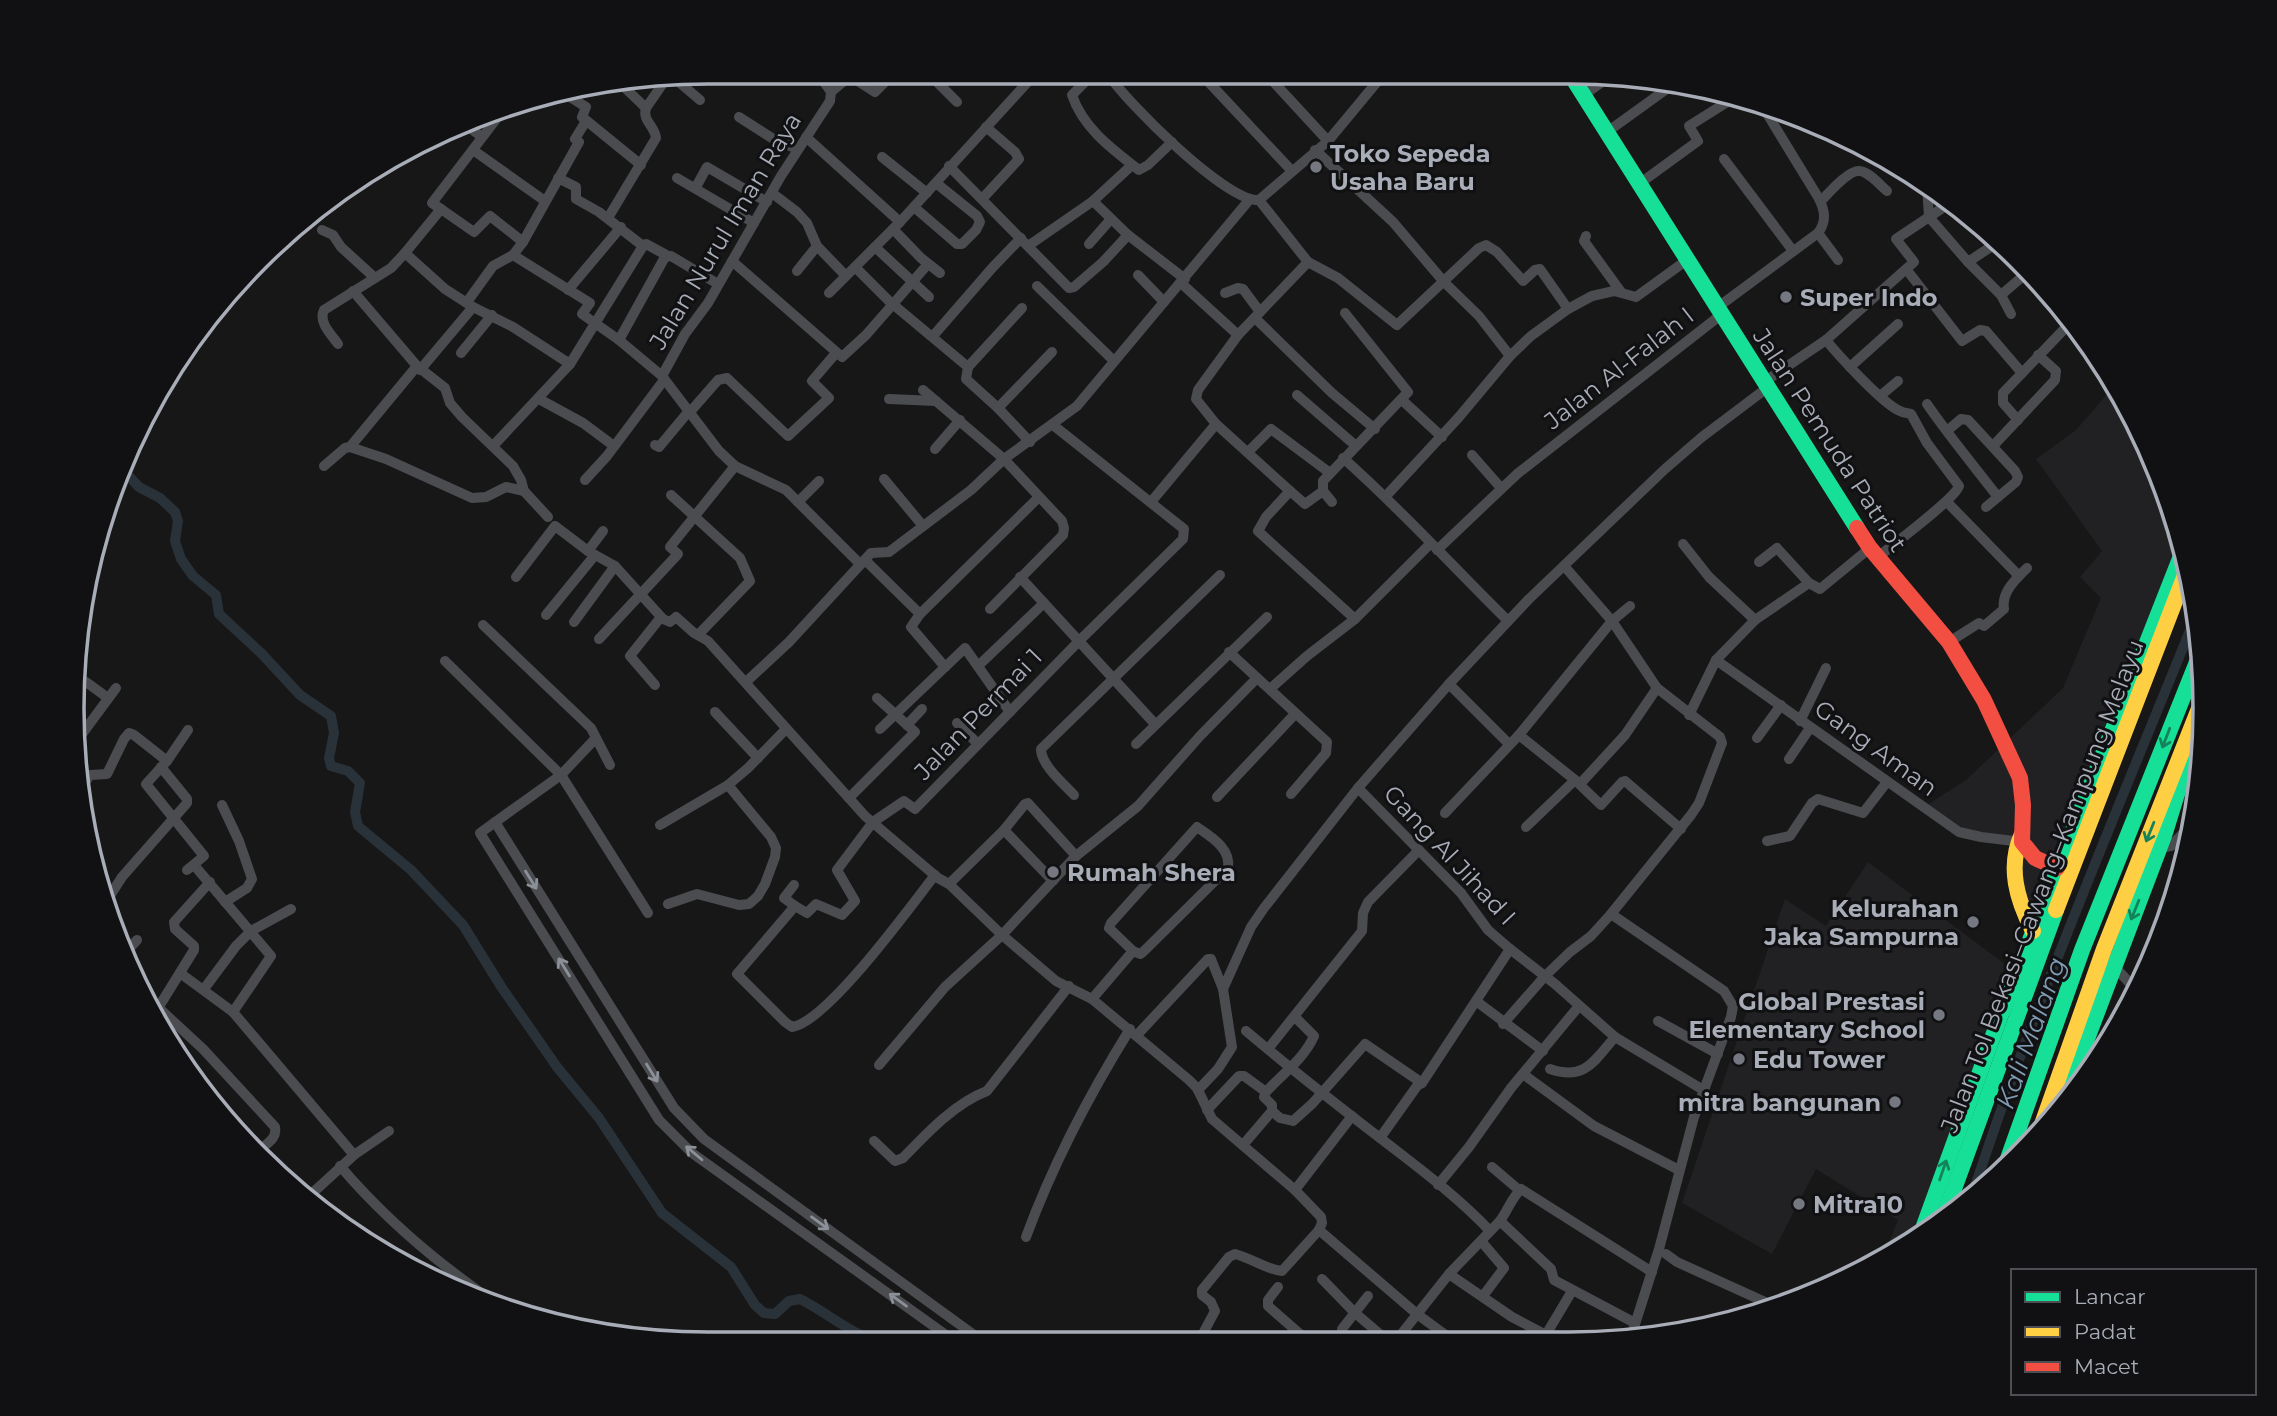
<svg xmlns="http://www.w3.org/2000/svg" width="2277" height="1416" font-family="Montserrat,sans-serif">
	<style>
		.built { fill: #212123 }
		.lines { fill: none; stroke-linecap: round; stroke-linejoin: round }
		.canal { stroke: #2a3239; stroke-width: 10 }
		.street { stroke: #4b4c50; stroke-width: 10 }
		.fast { stroke: #16e098; stroke-width: 16 }
		.slow { stroke: #ffcf43; stroke-width: 16 }
		.jam { stroke: #f24e42; stroke-width: 16 }
		.oneway { stroke: #14835c }
		.oneway2 { stroke: #8c9099 }
		.poi-dot { fill: #757880; stroke: #111113; stroke-width: 2.5 }
		.labels { text-anchor: middle; dominant-baseline: central; stroke-width: 6; stroke-linejoin: round; paint-order: stroke }
		.poi-label { font-size: 24px; font-weight: bold; fill: #a8adb8; stroke: #111113; text-anchor: start }
		.street-label { font-size: 24px; fill: #a8adb8; stroke: #111113 }
		.water-label { font-size: 26px; font-style: italic; fill: #7f9bb3; stroke: #111113 }
		.rim { fill: none; stroke: #a8adb8; stroke-width: 3.5 }
	</style>
	<rect width="100%" height="100%" fill="#171717"/>
	<!-- built -->
	<g class="built">
		<polygon points="2116,384 2171,503 2183,551 2033,931 2021,910 2017,842 1981,837 1922,808 1966,780 2063,688 2101,598 2080,577 2102,551 2036,459 2076,430"/>
		<polygon points="1868,862 2017,973 1921,1234 1881,1262 1898,1220 1816,1169 1772,1254 1682,1203 1785,899 1826,926"/>
	</g>
	<g class="lines">
		<!-- canal -->
		<g class="canal">
			<path d="M122 469 139 487 160 498 175 512 178 521 175 541 181 559 193 576 216 595 219 614 262 654 300 695 331 716 334 733 329 758 331 766 348 771 360 783 355 812 358 826 411 870 463 925 502 988 557 1067 599 1118 662 1213 731 1267 755 1305 764 1313 775 1314 789 1301 800 1299C824 1311 845 1329 871 1340"/>
			<path d="M1971 1199C2035 1000 2119 807 2197 613"/>
		</g>
		<!-- street -->
		<g class="street">
			<polyline points="928,73 957,102"/>
			<polyline points="948,74 949,73"/>
			<path d="M1093 74 1072 95C1083 128 1112 149 1139 170L1148 165 1172 142"/>
			<path d="M1108 74C1128 104 1222 197 1256 200"/>
			<polyline points="1202,75 1291,170"/>
			<polyline points="1267,75 1328,141"/>
			<polyline points="679,77 680,83 700,100"/>
			<polyline points="831,92 850,76 875,92 894,73"/>
			<polyline points="567,95 586,107 582,117 641,165"/>
			<polyline points="1584,95 1609,77"/>
			<polyline points="507,105 432,203 441,209 405,253 445,289 473,307 513,327 570,364"/>
			<polyline points="646,108 666,79"/>
			<polyline points="739,117 775,140 798,149"/>
			<polyline points="466,125 482,137"/>
			<polyline points="1607,132 1675,83"/>
			<polyline points="806,137 900,222"/>
			<polyline points="473,150 545,201"/>
			<polyline points="1315,150 1393,222 1444,282 1479,316 1510,356"/>
			<polyline points="882,157 927,193"/>
			<polyline points="1724,159 1793,251"/>
			<polyline points="949,166 1069,288 1074,287 1103,262 1128,235"/>
			<polyline points="558,178 576,187 576,199 599,212 643,246"/>
			<polyline points="677,178 754,223"/>
			<polyline points="1639,184 1698,141 1689,126 1732,99"/>
			<polyline points="1927,186 1929,217 1968,262"/>
			<polyline points="696,187 707,167 767,202"/>
			<polyline points="772,193 797,212 807,223 817,246 845,275"/>
			<polyline points="982,199 1019,159 1015,152 986,127"/>
			<polyline points="1259,200 1308,262 1238,335 1198,390 1196,399 1216,424 1290,491 1266,517 1258,531 1355,619"/>
			<polyline points="1259,200 1328,141 1382,76"/>
			<polyline points="1093,201 1132,165"/>
			<path d="M1821 201C1828 194 1849 169 1860 171 1869 172 1880 185 1887 191"/>
			<polyline points="914,207 957,244 962,244 976,230 980,222 977,216 936,183"/>
			<polyline points="441,209 474,232 490,216 523,242"/>
			<path d="M608 218 656 138C655 126 642 121 646 108L623 86"/>
			<polyline points="893,229 921,258 940,273"/>
			<polyline points="322,230 333,235 341,247 375,278"/>
			<polyline points="1818,233 1838,260"/>
			<polyline points="1586,236 1584,241 1621,292"/>
			<polyline points="1998,242 1968,262 2001,295 2011,314"/>
			<polyline points="1089,244 1111,219"/>
			<polyline points="1028,246 1093,201 1128,235 1185,279"/>
			<polyline points="875,247 929,297"/>
			<polyline points="513,255 590,303 582,314 619,340 662,376 719,451 735,466 786,490 860,564"/>
			<polyline points="732,261 842,357 866,335 928,264"/>
			<polyline points="1308,262 1338,278 1397,325 1479,248 1486,245 1497,252 1523,281 1535,270 1540,269 1568,309"/>
			<polyline points="855,267 889,301 968,367"/>
			<polyline points="797,271 817,246"/>
			<polyline points="1910,274 1962,341 1980,330 1986,331 2022,373"/>
			<polyline points="1138,275 1164,302"/>
			<polyline points="1181,283 1238,335"/>
			<polyline points="1037,286 1114,361"/>
			<polyline points="568,290 621,227"/>
			<polyline points="353,291 417,366 445,388 450,403 462,417 513,466 521,480 524,491 548,517"/>
			<polyline points="829,293 900,222 1035,74"/>
			<polyline points="1225,293 1238,288 1243,289 1260,312"/>
			<polyline points="2001,295 2029,271"/>
			<polyline points="467,302 493,266 513,255 523,242 579,142 575,139 586,121"/>
			<path d="M1718 307 1818 233C1827 221 1825 210 1818 197L1763 107"/>
			<polyline points="1255,318 1332,393 1375,429"/>
			<polyline points="2068,325 2086,343"/>
			<polyline points="933,336 993,267 1021,238"/>
			<polyline points="619,340 665,257 671,256 718,284"/>
			<path d="M1826 340C1838 355 1884 405 1900 411 1904 413 1908 413 1911 414L1927 443 1959 486C1955 499 1892 545 1877 558"/>
			<path d="M338 344C331 334 318 322 324 310L391 268 405 253"/>
			<polyline points="461,353 492,315"/>
			<polyline points="968,367 966,379 998,408 1030,442"/>
			<polyline points="968,367 1022,308"/>
			<polyline points="1850,367 1898,324"/>
			<polyline points="420,370 473,307"/>
			<polyline points="662,376 685,334 708,303 781,176 830,101 831,92 817,72"/>
			<polyline points="1764,382 1826,340 1914,262 1896,239 1953,201"/>
			<polyline points="923,390 1004,459 1062,521 1064,528 1063,535 990,609"/>
			<polyline points="1297,395 1356,446"/>
			<polyline points="1880,396 1898,381"/>
			<polyline points="539,399 583,423 614,446"/>
			<polyline points="889,399 936,401"/>
			<polyline points="1402,400 1442,437"/>
			<path d="M1927 404C1949 436 1974 466 1998 497L2016 482 2018 477 2015 471 1968 420 1961 419 1947 431"/>
			<polyline points="998,408 1052,352"/>
			<polyline points="690,412 718,380 727,378 788,436 829,398 812,381 836,353"/>
			<polyline points="2018,420 2003,403 2003,393 2071,322"/>
			<polyline points="655,445 659,447 689,411"/>
			<polyline points="493,446 570,364 643,246 646,244 668,256"/>
			<polyline points="1993,446 2055,380 2056,371 2038,355"/>
			<polyline points="350,447 417,366"/>
			<polyline points="935,449 960,420"/>
			<polyline points="1248,452 1271,429 1330,473"/>
			<polyline points="1472,455 1501,488"/>
			<path d="M1343 458C1401 509 1453 567 1508 621"/>
			<polyline points="324,466 345,448 350,447 386,459 472,498 486,497 506,487 524,491"/>
			<polyline points="884,479 923,526"/>
			<polyline points="585,480 607,456 664,380"/>
			<polyline points="1290,491 1305,504 1323,491"/>
			<polyline points="671,495 740,558 750,581 698,635"/>
			<polyline points="1386,496 1459,417 1510,356 1531,336 1568,309 1592,296 1614,291 1636,297 1687,260"/>
			<polyline points="798,502 819,481"/>
			<polyline points="1151,502 1216,424"/>
			<polyline points="1332,502 1323,491 1323,481 1408,392 1345,313"/>
			<polyline points="1947,502 2019,576"/>
			<polyline points="1986,507 1998,497"/>
			<polyline points="1683,544 1709,577 1755,620 1716,660 1689,715"/>
			<polyline points="1437,550 1517,474 1722,314"/>
			<polyline points="588,551 603,531"/>
			<polyline points="865,560 920,614 911,627 945,667"/>
			<polyline points="516,577 555,526 588,551 615,566 663,619 670,622 676,617 694,633 708,641 865,816 938,878 949,884 1002,935 1056,981 1092,999 1189,1080 1197,1088 1212,1119 1295,1190 1321,1217 1322,1223 1319,1230 1417,1314 1455,1342"/>
			<polyline points="1020,577 1155,724"/>
			<polyline points="1809,583 1820,589 1870,548"/>
			<polyline points="920,614 1039,497"/>
			<polyline points="546,615 595,555"/>
			<polyline points="1755,620 1809,583 1777,548 1759,562"/>
			<polyline points="574,622 615,566"/>
			<polyline points="483,625 591,728 610,765"/>
			<polyline points="599,639 678,554 670,547 735,466"/>
			<path d="M1949 642 1979 623 1984 626 2004 609C2001 592 2016 579 2027 568"/>
			<polyline points="1229,652 1327,742 1326,753 1291,794"/>
			<polyline points="1716,660 1959,832 1981,837 2022,842"/>
			<polyline points="445,661 561,775 648,913"/>
			<polyline points="978,666 1044,603"/>
			<polyline points="746,682 789,642 871,553 889,552 971,490 1004,459 1077,406 1250,199"/>
			<polyline points="1449,684 1509,744"/>
			<polyline points="655,685 630,656 661,617"/>
			<polyline points="1270,689 1307,656 1355,619 1430,544"/>
			<polyline points="74,692 82,683 86,682 108,698"/>
			<polyline points="715,712 758,758"/>
			<polyline points="1800,721 1826,668"/>
			<polyline points="957,723 978,744"/>
			<polyline points="907,725 922,709"/>
			<polyline points="880,729 965,648 1010,712"/>
			<polyline points="76,733 82,734 116,688"/>
			<polyline points="1519,735 1575,780 1601,805 1622,782 1625,781 1681,829"/>
			<polyline points="1757,738 1781,705"/>
			<polyline points="595,739 561,775 480,833 659,1120 692,1153 953,1340"/>
			<polyline points="1136,744 1267,617"/>
			<polyline points="1789,759 1810,728"/>
			<polyline points="84,784 90,775 107,774 124,739 129,733 134,735 167,761"/>
			<polyline points="1580,784 1625,735 1657,688"/>
			<polyline points="1358,788 1461,893 1488,930 1510,949 1555,984 1615,1037 1705,1091"/>
			<path d="M1074 795C1064 784 1041 765 1041 749L1220 575"/>
			<polyline points="1217,797 1295,714"/>
			<polyline points="849,798 915,732 877,698"/>
			<polyline points="222,805 239,841 252,879 247,888 225,902"/>
			<polyline points="1445,813 1519,735 1612,621 1630,606"/>
			<polyline points="495,822 674,1108 704,1139 981,1340"/>
			<polyline points="660,825 728,785 748,768 786,729"/>
			<polyline points="1526,827 1575,780"/>
			<polyline points="1004,830 1053,881"/>
			<polyline points="1767,841 1790,836 1812,803 1818,799 1863,813 1887,782"/>
			<polyline points="2159,848 2171,846 2192,824"/>
			<polyline points="194,865 271,956 233,1012"/>
			<polyline points="187,870 204,856 146,784 167,761 188,730"/>
			<path d="M935 875C910 907 827 1022 792 1027L785 1022 737 974 795 906 807 913 816 904 842 915 855 901 837 870 873 822 904 801 915 809 1079 641 1183 539 1184 529 1053 425"/>
			<polyline points="949,884 1004,830 1025,804 1028,803 1076,856"/>
			<polyline points="794,885 784,898 795,906"/>
			<polyline points="668,904 697,894 739,905 749,904 758,896 765,884 775,857 776,848 771,837 728,785"/>
			<polyline points="104,905 122,877 187,803 187,799 161,767"/>
			<polyline points="1611,914 1724,991 1733,1006 1731,1017 1694,1117 1659,1249 1630,1340"/>
			<polyline points="125,953 137,940"/>
			<polyline points="2113,965 2138,992"/>
			<polyline points="180,973 233,1012 354,1155 307,1198"/>
			<polyline points="204,989 236,946 251,931 291,909"/>
			<polyline points="1223,989 1251,927 1264,908 1358,788 1449,684 1529,599 1665,469 1702,437 1767,388"/>
			<path d="M148 998 203 1049 275 1127C277 1138 269 1142 261 1149"/>
			<path d="M1092 999 1133 951 1109 928 1111 923 1197 827C1211 837 1231 848 1228 868L1143 952 1140 954 1133 951"/>
			<polyline points="1476,1001 1543,1051"/>
			<polyline points="155,1013 194,950 194,946 175,929 174,922 210,882"/>
			<polyline points="1658,1021 1718,1054"/>
			<polyline points="1503,1024 1545,976 1570,952 1591,936 1611,914 1691,815 1699,803 1722,743 1720,737 1657,688 1612,621 1565,567"/>
			<path d="M1246 1031C1291 1069 1337 1105 1384 1141 1420 1169 1458 1197 1490 1231"/>
			<polyline points="1137,1035 1208,959 1211,959 1223,989 1232,1047 1218,1069 1198,1090"/>
			<polyline points="1268,1049 1362,931 1363,913 1368,902 1419,850"/>
			<polyline points="879,1065 945,987 1002,935 1076,856 1138,806 1200,736 1257,678"/>
			<path d="M1550 1069C1585 1081 1594 1061 1615 1037"/>
			<polyline points="1523,1074 1594,1126 1679,1170"/>
			<path d="M1266 1092C1282 1074 1304 1059 1314 1036L1295 1017"/>
			<polyline points="1207,1110 1239,1076 1244,1076 1266,1092 1264,1097 1272,1105 1272,1111 1243,1145"/>
			<polyline points="1272,1111 1280,1118 1293,1121 1312,1104 1365,1044 1422,1083"/>
			<polyline points="1380,1138 1417,1086 1422,1083 1510,949"/>
			<path d="M874 1141 895 1161 903 1158C927 1133 955 1103 987 1091L1069 986"/>
			<polyline points="354,1155 389,1131"/>
			<path d="M340 1166C381 1214 429 1256 480 1292L483 1294 481 1300"/>
			<polyline points="1492,1167 1519,1190"/>
			<polyline points="1438,1185 1469,1147 1511,1088 1579,1006"/>
			<polyline points="1295,1190 1352,1116"/>
			<polyline points="1500,1221 1551,1269 1554,1280 1635,1323"/>
			<path d="M1026 1237C1053 1164 1089 1095 1130 1029"/>
			<polyline points="1481,1241 1504,1268 1483,1296"/>
			<polyline points="1666,1254 1677,1262 1774,1306"/>
			<polyline points="1449,1274 1512,1317 1546,1335"/>
			<polyline points="1322,1279 1354,1312 1389,1342"/>
			<polyline points="1278,1287 1268,1300 1268,1306 1308,1341"/>
			<polyline points="1342,1329 1368,1296"/>
			<path d="M1199 1341 1215 1311 1211 1302 1202 1295V1290L1229 1257 1235 1254C1251 1258 1265 1269 1282 1271L1319 1230"/>
			<polyline points="1308,1342 1314,1338 1320,1342"/>
			<path d="M1395 1342 1449 1274 1500 1221C1508 1210 1511 1199 1521 1189L1652 1272"/>
			<polyline points="1541,1343 1572,1291"/>
		</g>
		<!-- fast -->
		<g class="fast">
			<polyline points="1572,77 1857,528"/>
			<polyline points="2060,1110 2164,836 2193,742"/>
			<polyline points="2004,1170 2082,950 2201,652"/>
			<polyline points="1943,1219 2056,910"/>
			<polyline points="1921,1234 2001,1014 2183,551"/>
		</g>
		<!-- slow -->
		<g class="slow">
			<path d="M2022 834C2007 867 2017 900 2033 931"/>
			<polyline points="2056,910 2187,570"/>
			<polyline points="2039,1133 2104,949 2202,701"/>
		</g>
		<!-- jam -->
		<polyline class="jam" points="1857,528 1870,548 1949,642 1984,700 2020,778 2023,805 2022,842 2035,858 2057,868"/>
	</g>
	<!-- one-way arrows -->
	<defs><path id="oneway-shaft" d="M-6 0H5M1.5-3L5.5 0L1.5 3" fill="none" stroke-width="1.6" stroke-linecap="round" stroke-linejoin="round" transform="scale(1.75)"/></defs>
	<g class="oneway">
		<use href="#oneway-shaft" transform="translate(2166 738) rotate(111)"/>
		<use href="#oneway-shaft" transform="translate(2150 832) rotate(112)"/>
		<use href="#oneway-shaft" transform="translate(2135 910) rotate(112)"/>
		<use href="#oneway-shaft" transform="translate(1943 1170) rotate(-71)"/>
	</g>
	<g class="oneway2">
		<use href="#oneway-shaft" transform="translate(531 880) rotate(58)"/>
		<use href="#oneway-shaft" transform="translate(564 967) rotate(-122)"/>
		<use href="#oneway-shaft" transform="translate(652 1073) rotate(58)"/>
		<use href="#oneway-shaft" transform="translate(694 1153) rotate(-140)"/>
		<use href="#oneway-shaft" transform="translate(820 1223) rotate(36)"/>
		<use href="#oneway-shaft" transform="translate(898 1300) rotate(-144)"/>
	</g>
	<!-- markers -->
	<g class="poi-dot">
		<circle cx="1316" cy="167" r="7"/>
		<circle cx="1786" cy="297" r="7"/>
		<circle cx="1053" cy="872" r="7"/>
		<circle cx="1973" cy="922" r="7"/>
		<circle cx="1939" cy="1015" r="7"/>
		<circle cx="1739" cy="1059" r="7"/>
		<circle cx="1895" cy="1102" r="7"/>
		<circle cx="1799" cy="1204" r="7"/>
	</g>
	<g class="labels">
		<!-- poi labels -->
		<g class="poi-label">
			<text x="1330" y="153">Toko Sepeda<tspan x="1330" dy="28">Usaha Baru</tspan></text>
			<text x="1800" y="297">Super Indo</text>
			<text x="1067" y="872">Rumah Shera</text>
			<text x="1959" y="908" text-anchor="end">Kelurahan<tspan x="1959" dy="28">Jaka Sampurna</tspan></text>
			<text x="1925" y="1001" text-anchor="end">Global Prestasi<tspan x="1925" dy="28">Elementary School</tspan></text>
			<text x="1753" y="1059">Edu Tower</text>
			<text x="1881" y="1102" text-anchor="end">mitra bangunan</text>
			<text x="1813" y="1204">Mitra10</text>
		</g>
		<!-- street labels -->
		<g class="street-label">
			<text transform="translate(725 231) rotate(-59)">Jalan Nurul Iman Raya</text>
			<text transform="translate(1619 368) rotate(-38)">Jalan Al-Falah I</text>
			<text transform="translate(1830 440) rotate(57)">Jalan Pemuda Patriot</text>
			<text transform="translate(978 714) rotate(-46)">Jalan Permai 1</text>
			<text transform="translate(1876 748) rotate(36)">Gang Aman</text>
			<text transform="translate(1450 855) rotate(47)">Gang Al Jihad I</text>
			<text transform="translate(2042 886) rotate(-69)">Jalan Tol Bekasi–Cawang–Kampung Melayu</text>
		</g>
		<!-- water labels -->
		<g class="water-label">
			<text transform="translate(2031 1033) rotate(-70)">Kali Malang</text>
		</g>
	</g>
	<!-- crop -->
	<path d="M0 0H2277V1416H0ZM708 84H1569A624 624 0 0 1 2193 708V708A624 624 0 0 1 1569 1332H708A624 624 0 0 1 84 708V708A624 624 0 0 1 708 84Z" fill="#111113" fill-rule="evenodd"/>
	<path class="rim" d="M708 84H1569A624 624 0 0 1 2193 708V708A624 624 0 0 1 1569 1332H708A624 624 0 0 1 84 708V708A624 624 0 0 1 708 84Z"/>
	<!-- legend -->
	<rect x="2011" y="1269" width="245" height="126" fill="#111113" stroke="#4d4f55" stroke-width="2"/>
	<rect x="2025" y="1292" width="35" height="10" fill="#16e098" stroke="#4d4f55" stroke-width="2"/>
	<text x="2074" y="1304" font-size="21" fill="#a8adb8">Lancar</text>
	<rect x="2025" y="1327" width="35" height="10" fill="#ffcf43" stroke="#4d4f55" stroke-width="2"/>
	<text x="2074" y="1339" font-size="21" fill="#a8adb8">Padat</text>
	<rect x="2025" y="1362" width="35" height="10" fill="#f24e42" stroke="#4d4f55" stroke-width="2"/>
	<text x="2074" y="1374" font-size="21" fill="#a8adb8">Macet</text>
</svg>
